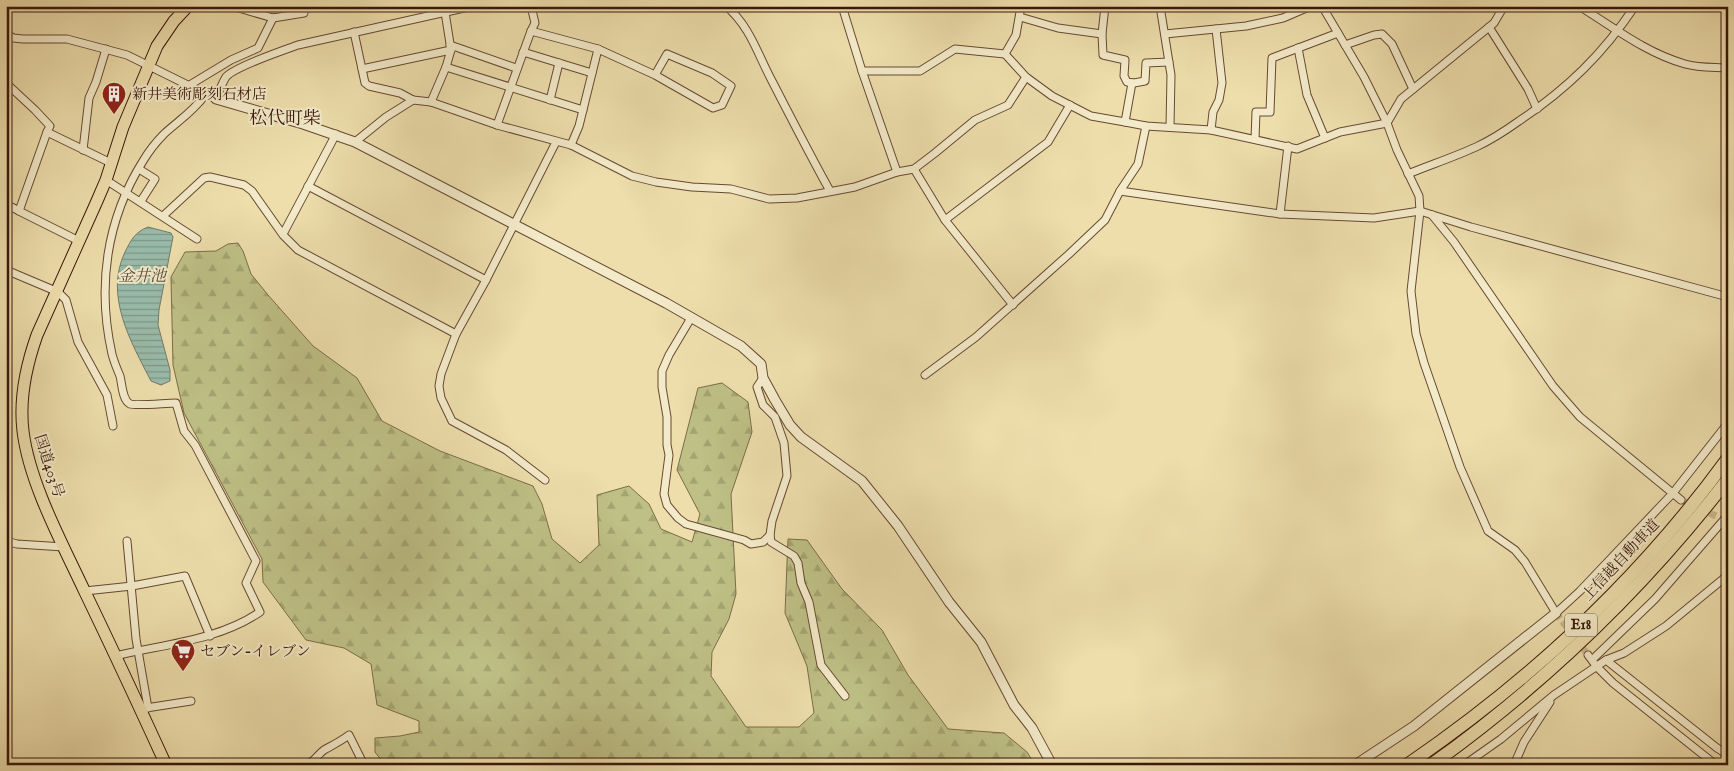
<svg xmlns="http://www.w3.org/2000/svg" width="1734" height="771" font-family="'IM FELL English','Noto Serif JP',serif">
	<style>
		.forest { fill: url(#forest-firs); stroke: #7c6c48 }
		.water { fill: url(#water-rules); stroke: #737a6b }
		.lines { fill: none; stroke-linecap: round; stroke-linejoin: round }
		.minor-tunnel { stroke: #c9b68c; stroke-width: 7; stroke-dasharray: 7 3.5; stroke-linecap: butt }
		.minor-casing { stroke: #674932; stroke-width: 9 }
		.tertiary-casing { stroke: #674932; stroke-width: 11 }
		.trunk-casing { stroke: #3a170a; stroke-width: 13 }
		.motorway-casing { stroke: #3a170a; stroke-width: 14 }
		.minor { stroke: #f3eac9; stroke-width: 7 }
		.tertiary { stroke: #f3eac9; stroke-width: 9 }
		.trunk { stroke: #eddeac; stroke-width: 11 }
		.motorway { stroke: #eddeac; stroke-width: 12 }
		.labels { text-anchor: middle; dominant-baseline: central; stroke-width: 4; stroke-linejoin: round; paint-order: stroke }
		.shield { fill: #f3eac9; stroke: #725643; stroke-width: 1 }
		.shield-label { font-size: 14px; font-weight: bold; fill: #3a170a }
		.poi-label { font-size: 15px; fill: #3a170a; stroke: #f3eac9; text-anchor: start }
		.street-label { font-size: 15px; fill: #3a170a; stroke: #f3eac9 }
		.water-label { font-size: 16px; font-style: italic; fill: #56493a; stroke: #f3eac9 }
		.quarter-label { font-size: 18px; fill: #3a170a; stroke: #f3eac9 }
	</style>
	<defs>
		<pattern id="forest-firs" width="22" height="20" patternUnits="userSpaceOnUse" patternTransform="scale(1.25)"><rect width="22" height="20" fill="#bec086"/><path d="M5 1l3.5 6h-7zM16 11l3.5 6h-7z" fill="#a4a472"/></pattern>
		<pattern id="water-rules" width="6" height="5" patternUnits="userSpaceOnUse" patternTransform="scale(1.25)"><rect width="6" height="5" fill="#99bcab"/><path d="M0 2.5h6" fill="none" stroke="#7e9889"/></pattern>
	</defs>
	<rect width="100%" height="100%" fill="#eddeac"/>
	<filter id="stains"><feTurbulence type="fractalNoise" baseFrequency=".004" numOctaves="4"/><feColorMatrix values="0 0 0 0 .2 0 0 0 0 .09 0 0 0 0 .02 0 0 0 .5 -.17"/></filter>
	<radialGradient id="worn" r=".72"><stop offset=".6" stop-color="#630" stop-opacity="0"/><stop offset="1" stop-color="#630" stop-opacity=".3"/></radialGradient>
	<!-- forest -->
	<polygon class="forest" points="238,243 243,251 251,274 268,295 313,346 357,378 382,421 440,451 533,486 542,504 552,539 580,563 599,545 597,495 629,486 649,504 661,529 692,542 700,514 677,470 698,388 722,383 748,402 752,432 731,494 736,594 729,619 712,652 711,676 746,727 799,727 814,713 807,666 785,613 788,539 807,540 842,589 882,630 908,675 948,729 1004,733 1027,752 1035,765 385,765 375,752 375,738 400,736 419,732 419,721 377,705 371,664 344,648 306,640 263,582 262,559 184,413 173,365 171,277 185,252 216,251 228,244"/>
	<!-- water -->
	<path class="water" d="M148 227 171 233 173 237 159 310 158 325 170 370V381L161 385 151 381C131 342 104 296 125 252 131 240 135 232 148 227Z"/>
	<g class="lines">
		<!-- minor-tunnel -->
		<g class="minor-tunnel">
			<polyline points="1681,500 1716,516"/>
			<polyline points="1556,613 1588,655"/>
		</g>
		<defs>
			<g id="minor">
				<polyline points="232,6 273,18 304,13 303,6"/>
				<path d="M726 6C750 26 758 55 772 81 791 118 810 155 830 191"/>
				<polyline points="842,6 862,71 897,172"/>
				<polyline points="1021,6 1016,35 1005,54 1026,77 1052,96 1091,116 1125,122 1146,126 1211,130 1297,149 1340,132 1387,123 1401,99 1494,23 1504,6"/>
				<polyline points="1160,6 1171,75 1170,127"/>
				<polyline points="1322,6 1364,77 1387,123 1397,150 1419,196 1420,211 1411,291 1416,334 1424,363 1460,467 1488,531 1515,550 1525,562 1556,613 1580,591 1673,493 1728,423"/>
				<path d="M1579 6C1613 27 1646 53 1685 64 1699 68 1714 67 1728 68"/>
				<polyline points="303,9 317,6"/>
				<polyline points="1020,17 1058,28 1102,34 1105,6"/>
				<polyline points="1489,27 1528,89 1537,109"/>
				<polyline points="531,31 598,49"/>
				<polyline points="354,32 365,83 369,86 400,93 413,100 431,102 497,125 571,145 632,176 656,182 692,187 731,189 769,199 797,198 855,187 897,172 914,169 935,153 975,120 1008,105 1026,77"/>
				<path d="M6 33 13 38 23 39H67L127 55 216 99C219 92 222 83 226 77 234 67 284 50 298 45L473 6"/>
				<polyline points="1102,34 1103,55 1125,60 1124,76 1127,82 1134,83 1145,81 1146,63 1169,62"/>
				<polyline points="1165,34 1246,26 1283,18 1311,6"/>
				<polyline points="450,45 516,68"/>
				<polyline points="1345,45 1374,35 1382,34 1392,44 1413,89"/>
				<polyline points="1298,48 1307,95 1325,138"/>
				<polyline points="523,52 592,73"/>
				<polyline points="446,67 583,110"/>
				<polyline points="362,69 451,50"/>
				<polyline points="862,71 920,71 955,49 1005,54"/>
				<polyline points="6,83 35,110 50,126 47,132 111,163"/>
				<polyline points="188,86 231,60 258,48 273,18"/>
				<polyline points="550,100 559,63"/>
				<polyline points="431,102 446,67 451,50 445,12"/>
				<polyline points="1125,122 1132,83"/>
				<polyline points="497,125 531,31 535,23 531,6"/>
				<polyline points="1211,130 1213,112 1219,100 1222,83 1216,29"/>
				<polyline points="1255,139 1256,112 1270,112 1272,58 1338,33"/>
				<polyline points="355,142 386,117 413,100"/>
				<polyline points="571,145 579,126 598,49 655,75 713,108 722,105 731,86 712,73 667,54 655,75"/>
				<polyline points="83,150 89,98 96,82 106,49"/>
				<polyline points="139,169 155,179 141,201"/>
				<polyline points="914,169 945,220 1013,305"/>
				<path d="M1408 174C1430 165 1454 157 1476 147 1491 140 1505 131 1519 121 1567 89 1603 54 1635 6"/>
				<polyline points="106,180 197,239"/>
				<polyline points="308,186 486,280"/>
				<polyline points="1120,191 1280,214 1374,218 1420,211 1471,227 1728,297"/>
				<polyline points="6,204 19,211 79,241"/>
				<polyline points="19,211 47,132"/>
				<polyline points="1280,214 1288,146"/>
				<polyline points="1432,215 1454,242 1553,386 1580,417 1681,500"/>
				<polyline points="163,216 204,178 210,177 244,185 252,191 283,235 298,250 456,334"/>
				<polyline points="945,220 1048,142 1070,105"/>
				<polyline points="283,234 336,134"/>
				<polyline points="6,270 58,292 66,300 78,342 107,395 113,426"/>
				<polyline points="691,318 669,355 662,371 662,387 667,417 667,445 669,455 664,494 667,505 678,518 686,524 744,540 751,544 763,542 770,535"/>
				<polyline points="925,375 976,337 1068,255 1105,220 1120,191 1138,164 1146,126"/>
				<polyline points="763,378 757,387 763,405 775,417 784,443 787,476 772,521 770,535 771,542 794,556 798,563 801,583 809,602 821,665 845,696"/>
				<polyline points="545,480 506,450 452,421 441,398 439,386 441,374 456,334 486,280 556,142"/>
				<polyline points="6,541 17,544 64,547"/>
				<polyline points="127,541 136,639 148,708"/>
				<polyline points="85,591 132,586 185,576 210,636"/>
				<polyline points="1588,655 1597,667 1613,683 1716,765"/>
				<path d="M115 656C164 644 217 641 260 612L246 583 256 561 195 445 184 431 176 403C166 403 138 406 130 404 122 400 122 383 120 376 117 369 114 362 112 354 97 287 106 220 143 161 149 151 156 142 164 134 178 121 194 111 205 95"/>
				<polyline points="1593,659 1655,599 1728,515"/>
				<polyline points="1606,660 1717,748 1728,755"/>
				<polyline points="146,708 191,701"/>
				<path d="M305 765C314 763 317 755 324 750 333 745 341 741 349 735L364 765"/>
				<polyline points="1464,765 1501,739 1554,695 1606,660 1624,653 1666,626 1728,575"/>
				<polyline points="1514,765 1524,742 1550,702"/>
			</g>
			<g id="tertiary">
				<polyline points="216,99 303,124 355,142 666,303 741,346 761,364 763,378 775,400 790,425 801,437 862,481 898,526 949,602 981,642 1014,705 1032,728 1052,765"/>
				<polyline points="1355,765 1414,726 1556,613"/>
			</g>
			<path id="trunk" d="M166 765C139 706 112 648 84 590 62 543 29 482 23 431 19 398 26 366 37 335L97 201 106 180 123 127 157 46 174 21 188 6"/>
			<g id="motorway">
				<path d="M1407 765C1530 681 1640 579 1728 458"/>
				<path d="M1431 765C1544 684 1643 589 1728 479"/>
			</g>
		</defs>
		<!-- minor casing -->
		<use href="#minor" class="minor-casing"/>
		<!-- tertiary casing -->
		<use href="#tertiary" class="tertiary-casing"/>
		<!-- trunk casing -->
		<use href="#trunk" class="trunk-casing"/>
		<!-- motorway casing -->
		<use href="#motorway" class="motorway-casing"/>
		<!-- minor -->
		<use href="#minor" class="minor"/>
		<!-- tertiary -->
		<use href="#tertiary" class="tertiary"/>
		<!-- trunk -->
		<use href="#trunk" class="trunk"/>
		<!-- motorway -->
		<use href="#motorway" class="motorway"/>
	</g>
	<!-- icons -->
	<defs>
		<symbol id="building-pin" viewBox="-11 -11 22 30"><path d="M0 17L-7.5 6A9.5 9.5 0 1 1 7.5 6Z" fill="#8f2418" stroke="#f3eac9"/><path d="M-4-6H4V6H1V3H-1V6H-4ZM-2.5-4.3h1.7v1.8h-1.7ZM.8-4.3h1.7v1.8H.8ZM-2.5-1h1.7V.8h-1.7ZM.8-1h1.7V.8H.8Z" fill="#fff"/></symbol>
		<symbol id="supermarket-pin" viewBox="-11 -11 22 30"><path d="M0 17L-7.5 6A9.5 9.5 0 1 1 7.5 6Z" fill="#8f2418" stroke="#f3eac9"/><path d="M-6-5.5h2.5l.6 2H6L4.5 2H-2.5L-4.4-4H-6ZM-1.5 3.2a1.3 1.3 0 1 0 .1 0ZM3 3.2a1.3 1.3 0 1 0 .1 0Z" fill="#fff"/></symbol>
	</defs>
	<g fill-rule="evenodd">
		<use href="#building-pin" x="100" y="80" width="28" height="38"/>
		<use href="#supermarket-pin" x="169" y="637" width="28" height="38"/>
	</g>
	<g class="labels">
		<!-- shield labels -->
		<rect class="shield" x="1565" y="613.5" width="32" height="23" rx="4"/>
		<g class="shield-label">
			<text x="1581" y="625">E18</text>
		</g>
		<!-- poi labels -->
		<g class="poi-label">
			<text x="132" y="94">新井美術彫刻石材店</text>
			<text x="200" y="651">セブン-イレブン</text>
		</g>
		<!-- street labels -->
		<g class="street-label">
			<text transform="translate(49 466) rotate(72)">国道403号</text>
			<text transform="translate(1621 560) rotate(-47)">上信越自動車道</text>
		</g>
		<!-- water labels -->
		<g class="water-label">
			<text x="142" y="277">金井池</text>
		</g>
		<!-- quarter labels -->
		<g class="quarter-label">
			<text x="285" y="119">松代町柴</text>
		</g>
	</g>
	<!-- margin -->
	<rect width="1734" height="771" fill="none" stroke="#eddeac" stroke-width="25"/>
	<rect x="8" y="8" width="1719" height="756" fill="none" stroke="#3a170a" stroke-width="2.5"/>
	<rect x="12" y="12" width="1709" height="746" fill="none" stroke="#3a170a"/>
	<rect width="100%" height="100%" filter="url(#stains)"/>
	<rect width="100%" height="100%" fill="url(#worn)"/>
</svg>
